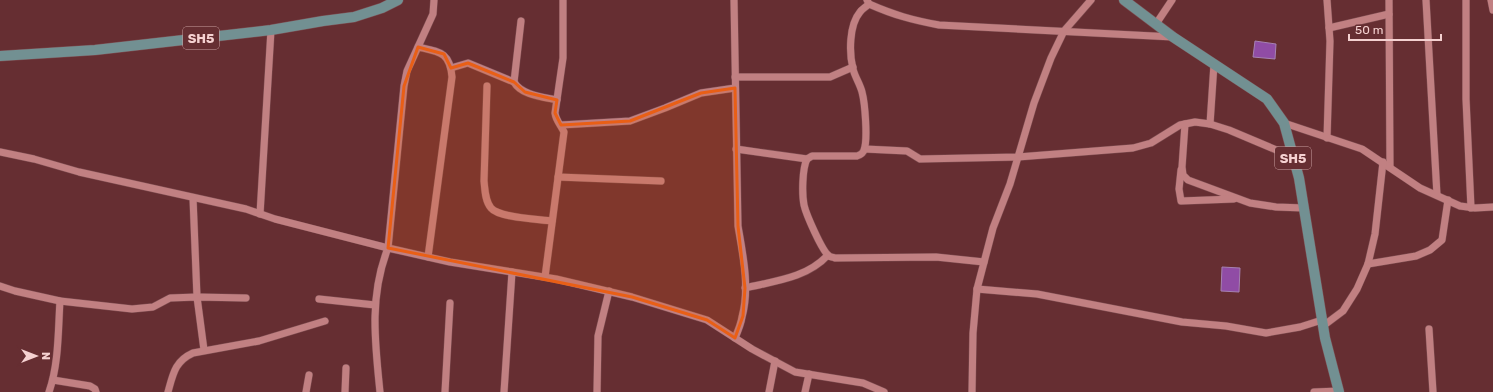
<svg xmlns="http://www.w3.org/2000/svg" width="1493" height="392" font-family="Rubik,sans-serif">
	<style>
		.building { fill: #904ca5; stroke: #a682b2 }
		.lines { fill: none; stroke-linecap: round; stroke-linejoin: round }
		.minor-casing { stroke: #7d4c50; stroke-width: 8 }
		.major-casing { stroke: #7d4c50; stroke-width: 11 }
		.minor { stroke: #c18082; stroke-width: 7 }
		.major { stroke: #729092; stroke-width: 10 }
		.marked { fill: #e95f16; fill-opacity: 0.2; stroke: #e95f16; stroke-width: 3; stroke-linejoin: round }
		.labels { text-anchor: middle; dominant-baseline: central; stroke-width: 3; stroke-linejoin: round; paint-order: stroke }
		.shield { fill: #662e32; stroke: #caa0a1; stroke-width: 1 }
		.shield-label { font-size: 13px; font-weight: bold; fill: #f5d1d1 }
	</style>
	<rect width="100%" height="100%" fill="#662e32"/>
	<!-- building -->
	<g class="building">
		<polygon points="1255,41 1276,44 1275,59 1253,57"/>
		<polygon points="1222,267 1240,268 1239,292 1221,291"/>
	</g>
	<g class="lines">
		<defs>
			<g id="minor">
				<path d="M734 0 738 226C743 255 750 288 742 317 741 324 738 331 735 338"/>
				<path d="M867 0 869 4C894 15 912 20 939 25L1173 37"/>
				<polyline points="1327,0 1330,41 1327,138"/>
				<polyline points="1389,0 1390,167"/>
				<polyline points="1426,0 1437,195"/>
				<polyline points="1466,0 1466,99 1471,208"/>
				<polyline points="1491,0 1493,10"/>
				<path d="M869 4C866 7 862 9 860 12 849 25 849 53 853 69 855 77 860 84 862 92 865 103 868 140 864 150 863 154 860 155 857 156H812L807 159C802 169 802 195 804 205 806 214 822 251 829 256 830 257 833 257 835 258L936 257 984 262"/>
				<path d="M521 21 514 82C521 95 543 97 557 100"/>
				<polyline points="1156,24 1172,0"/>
				<polyline points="1329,28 1389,14"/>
				<path d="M418 47C440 52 450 52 452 77L428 257"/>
				<polyline points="451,68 468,63 514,82"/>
				<polyline points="735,77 830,77 853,67"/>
				<path d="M487 86 484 181C485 190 485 201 491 208 499 218 539 219 552 221"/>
				<polyline points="1284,123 1362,149 1420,188 1460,206 1475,208 1493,207"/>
				<polyline points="1185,124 1182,167 1183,175 1188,180 1250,203 1276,207 1304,208"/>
				<polyline points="1210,124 1214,64"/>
				<polyline points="561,125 630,121 665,108 701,93 735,88"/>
				<polyline points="736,149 807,159"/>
				<polyline points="865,149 907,151 920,159 1018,157 1133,148 1151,143 1180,125 1195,122 1210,124 1229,130 1293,157"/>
				<polyline points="0,152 34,159 79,172 246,209 275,219 388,248 450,262 556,279 632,297 707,320 752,349 795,372 863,383 884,392"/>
				<polyline points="1181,170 1179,189 1181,201 1234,199"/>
				<polyline points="558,177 661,181"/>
				<polyline points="193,198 197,297 204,350"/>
				<polyline points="260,214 271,30"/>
				<polyline points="1368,264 1416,256 1430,250 1442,240 1448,200"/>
				<path d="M545 277 564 132C561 125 556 121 555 113L563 58V0"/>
				<polyline points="0,286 15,291 60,301 132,309 153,307 170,298 197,297 246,298"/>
				<path d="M745 288C775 281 807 278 828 255"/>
				<polyline points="977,289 1037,294 1182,322 1226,326 1266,333 1300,327 1322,320"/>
				<polyline points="319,299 375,305"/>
				<polyline points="1323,326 1343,311 1357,289 1368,264 1375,234 1383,162"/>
				<polyline points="1429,329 1433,392"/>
				<polyline points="53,380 90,386 95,389 96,392"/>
				<path d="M49 392C59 363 58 331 60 301"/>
				<path d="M168 392C173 374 175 361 193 353L259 341 325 321"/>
				<polyline points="306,392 309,375"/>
				<polyline points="345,392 346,368"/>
				<path d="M380 392C375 343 369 296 388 248L404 86 407 71 433 14 434 0"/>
				<polyline points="445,392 450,303"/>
				<polyline points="504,392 512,272"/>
				<polyline points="597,392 598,336 609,291"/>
				<polyline points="769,392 775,361"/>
				<polyline points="805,392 809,374"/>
				<polyline points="972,392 973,333 977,289 993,228 1010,184 1034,103 1051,58 1064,31 1091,0"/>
				<polyline points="1314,392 1339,391"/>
			</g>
			<g id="major">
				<polyline points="1124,0 1173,37 1267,99 1284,123 1299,178 1325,338 1339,392"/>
				<polyline points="0,56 95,50 271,30 323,21 354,17 382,8 398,0"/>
			</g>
		</defs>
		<!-- minor casing -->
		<use href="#minor" class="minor-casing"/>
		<!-- major casing -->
		<use href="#major" class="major-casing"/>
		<!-- minor -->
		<use href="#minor" class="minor"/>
		<!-- major -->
		<use href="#major" class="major"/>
	</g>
	<!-- marked area -->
	<path class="marked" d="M418 47 444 54 451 68 468 63 514 82 525 92 557 100 555 113 561 125 630 121 701 93 735 88 738 226 745 288 743 316 735 338 707 320 632 297 388 248 404 86Z"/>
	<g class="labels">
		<!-- shield labels -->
		<g class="shield">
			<rect x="183" y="27" width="36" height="22" rx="3"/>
			<rect x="1275" y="147" width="36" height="22" rx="3"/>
		</g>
		<g class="shield-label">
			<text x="201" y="38">SH5</text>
			<text x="1293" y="158">SH5</text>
		</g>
	</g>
	<!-- north arrow -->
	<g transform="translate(36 356) rotate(90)" stroke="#662e32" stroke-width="3" paint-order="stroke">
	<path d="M0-3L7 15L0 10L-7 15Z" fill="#f5d1d1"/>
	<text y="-6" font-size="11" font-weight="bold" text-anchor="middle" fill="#f5d1d1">N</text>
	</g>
	<!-- scale -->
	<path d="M1349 34v6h92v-6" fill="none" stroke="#f5d1d1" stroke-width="2"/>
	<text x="1355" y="34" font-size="12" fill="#f5d1d1" stroke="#662e32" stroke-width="3" paint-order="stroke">50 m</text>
</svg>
